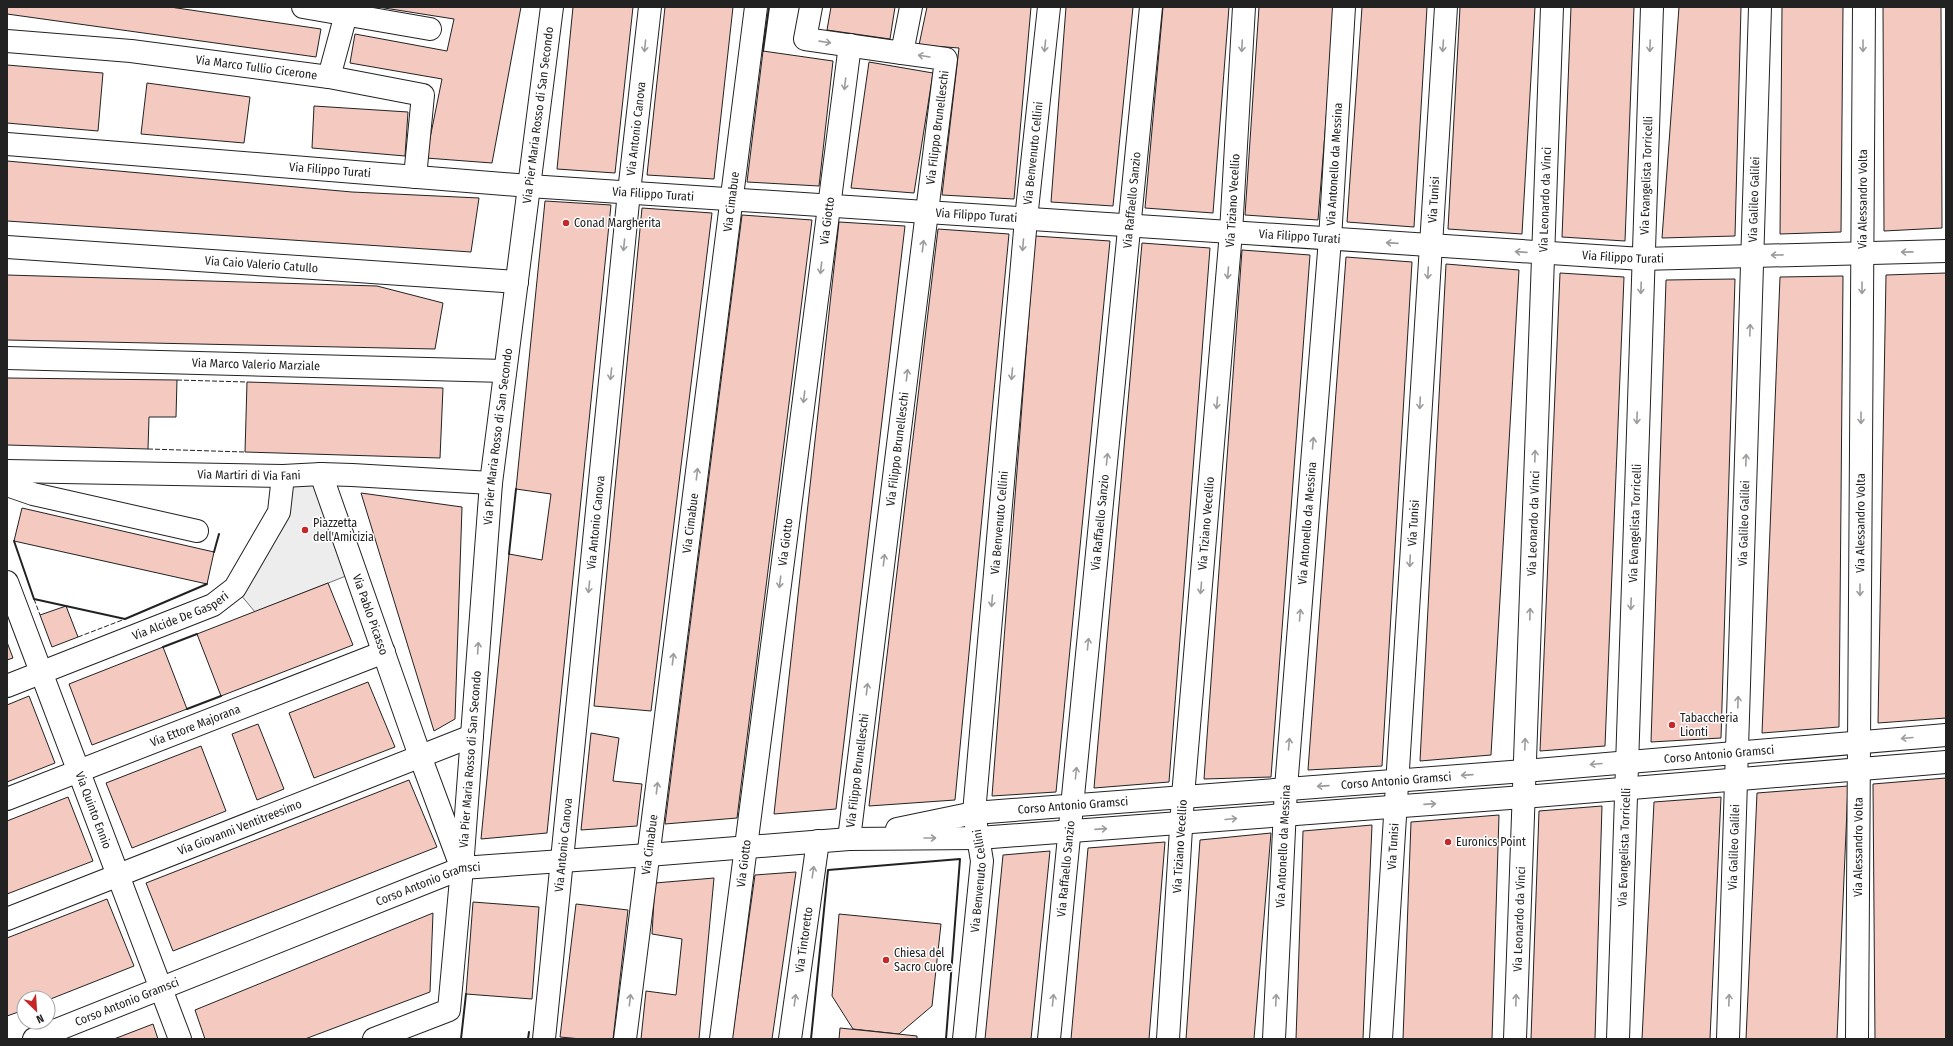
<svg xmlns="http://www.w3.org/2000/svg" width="1953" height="1046" font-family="'Fira Sans Condensed',sans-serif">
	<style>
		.parking { fill: #ededed; stroke: #6f6f6f }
		.building { fill: #f3c9c0; stroke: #222 }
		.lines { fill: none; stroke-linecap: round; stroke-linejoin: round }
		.minor-casing { stroke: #222; stroke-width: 24 }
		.minor { stroke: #fff; stroke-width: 22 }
		.fence { stroke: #222; stroke-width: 1; stroke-dasharray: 5 2; stroke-linecap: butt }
		.wall { stroke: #222; stroke-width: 2 }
		.oneway { stroke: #9c9c9c }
		.poi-dot { fill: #c62828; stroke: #fff; stroke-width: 1.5 }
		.labels { text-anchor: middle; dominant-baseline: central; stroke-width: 3; stroke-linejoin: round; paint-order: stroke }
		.street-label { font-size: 12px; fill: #222; stroke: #fff }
		.poi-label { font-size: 12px; fill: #222; stroke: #fff; text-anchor: start }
	</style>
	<rect width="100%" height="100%" fill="#fff"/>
	<!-- parking -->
	<polygon class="parking" points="321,474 356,572 255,612 235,588 283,476"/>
	<!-- building -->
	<g class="building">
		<polygon points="7,7 170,7 321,29 316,57 7,14"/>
		<polygon points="378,7 521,7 492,163 426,158 442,79 350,63 355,34 447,51 454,19"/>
		<polygon points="573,7 633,7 615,173 557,169"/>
		<polygon points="665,7 733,7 714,179 647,175"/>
		<polygon points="831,7 895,7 890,39 827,30"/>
		<polygon points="927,7 1031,7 1014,199 942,195 959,48 919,45"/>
		<polygon points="1066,7 1133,7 1113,206 1051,202"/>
		<polygon points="1163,7 1229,7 1213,213 1145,208"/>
		<polygon points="1259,7 1335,7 1318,220 1245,215"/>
		<polygon points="1362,7 1427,7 1414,227 1347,222"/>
		<polygon points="1460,7 1535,7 1522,234 1448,229"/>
		<polygon points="1571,7 1634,7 1625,241 1562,237"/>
		<polygon points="1679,7 1741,7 1735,236 1662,238"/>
		<polygon points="1782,7 1843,7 1841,232 1780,234"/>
		<polygon points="1883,7 1941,7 1942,228 1884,231"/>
		<polygon points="763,51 833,61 819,186 747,182"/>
		<polygon points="869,62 933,73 914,193 851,188"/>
		<polygon points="7,65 103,73 98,131 7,123"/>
		<polygon points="147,83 250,97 244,143 141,134"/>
		<polygon points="314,106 408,112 405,156 312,148"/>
		<polygon points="7,161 352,192 479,198 471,252 7,221"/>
		<polygon points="545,201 611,205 547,833 481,839 509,554 542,560 551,494 516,489"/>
		<polygon points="642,208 712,213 651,711 594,706"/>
		<polygon points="742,215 812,220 737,818 665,824"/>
		<polygon points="839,222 905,226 836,809 774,814"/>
		<polygon points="938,229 1009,234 955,800 869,806"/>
		<polygon points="1035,236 1110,241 1056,792 992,796"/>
		<polygon points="1142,243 1210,248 1169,782 1094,788"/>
		<polygon points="1242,250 1310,255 1271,777 1204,779"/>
		<polygon points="1346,257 1412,262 1382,766 1308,770"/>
		<polygon points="1446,264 1519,270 1491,755 1420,761"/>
		<polygon points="1560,273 1624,277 1605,746 1540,751"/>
		<polygon points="1946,273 1946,718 1878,723 1886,275"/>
		<polygon points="7,275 377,286 443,303 435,349 7,340"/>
		<polygon points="1843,276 1839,727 1762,733 1780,277"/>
		<polygon points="1735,279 1721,738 1651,742 1666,280"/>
		<polygon points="7,378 177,380 176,417 149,417 148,449 7,445"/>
		<polygon points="247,382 443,388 440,458 245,452"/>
		<polygon points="361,493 462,507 455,719 434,731"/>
		<polygon points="22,508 214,552 207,584 14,541"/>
		<polygon points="328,583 353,645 221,696 197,634"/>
		<polygon points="66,606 78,637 52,647 40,615"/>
		<polygon points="7,642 13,658 7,660"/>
		<polygon points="163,647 187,709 92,745 69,684"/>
		<polygon points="368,682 395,747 314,778 289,713"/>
		<polygon points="29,696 55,763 7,782 7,705"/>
		<polygon points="258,724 284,789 257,800 232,734"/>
		<polygon points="591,733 619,738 613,781 642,784 637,826 581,830"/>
		<polygon points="201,746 226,811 132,848 106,783"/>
		<polygon points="1946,778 1946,1039 1875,1039 1873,784"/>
		<polygon points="409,780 437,847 173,951 146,883"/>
		<polygon points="1848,786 1837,1039 1746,1039 1757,793"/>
		<polygon points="68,797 93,861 7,894 7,821"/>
		<polygon points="1721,797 1710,1039 1642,1039 1654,802"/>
		<polygon points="1602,806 1595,1039 1531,1039 1539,811"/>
		<polygon points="1499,815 1492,1039 1403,1039 1411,822"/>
		<polygon points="1372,825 1363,1039 1296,1039 1303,831"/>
		<polygon points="1271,833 1254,1039 1186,1039 1200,840"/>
		<polygon points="1165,842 1149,1039 1071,1039 1088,848"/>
		<polygon points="1050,851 1031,1039 985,1039 1003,855"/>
		<polygon points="796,872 772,1039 732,1039 755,875"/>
		<polygon points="714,878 699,1039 641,1039 646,991 676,995 682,939 652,934 655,883"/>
		<polygon points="107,899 134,966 48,1000 48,998 24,998 24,1010 7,1016 7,938"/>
		<polygon points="473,902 539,907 532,999 466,994"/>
		<polygon points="576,904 628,910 613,1039 581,1039 560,1037"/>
		<polygon points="433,913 430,992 305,1039 205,1039 195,1010"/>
		<polygon points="839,914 941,924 932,1006 899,1034 853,1029 832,996"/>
		<polygon points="153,1024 158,1039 114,1039"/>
		<polygon points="840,1028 917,1036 917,1039 839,1039"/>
	</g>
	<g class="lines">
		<defs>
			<g id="minor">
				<polyline points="303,7 430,29"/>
				<polyline points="811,7 805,39 902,53 911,7"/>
				<path id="s1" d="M7 41 131 51 329 77 423 95 415 177"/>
				<polyline points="329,77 348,7"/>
				<path id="s2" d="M7 144 529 186 1642 259 1946 251"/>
				<path id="s3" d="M7 247 517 282"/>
				<path id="s4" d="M7 358 505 371"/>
				<path id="s5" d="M7 471 283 476 321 474 352 475 491 483"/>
				<path id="s6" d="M321 474 420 756 459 861"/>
				<polyline points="7,485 33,494 197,531"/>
				<path id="s7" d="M7 582 180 1039"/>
				<path id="s8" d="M7 686 213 605 235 588 279 512 283 476"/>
				<path id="s9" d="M7 799 384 652"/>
				<path id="s10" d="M897 829 974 813 1524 771 1946 735"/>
				<path id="s11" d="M849 839 946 59 902 53"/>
				<path id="s12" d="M7 919 472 736"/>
				<path id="s13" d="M34 1039 462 868 648 855 849 839 979 838 1523 797 1946 762"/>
				<path id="s14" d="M374 1039 449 1010 462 868 491 483 552 7"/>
				<path id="s15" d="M544 1039 629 192 650 7"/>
				<path id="s16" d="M625 1039 756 7"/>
				<path id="s17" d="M721 1039 850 45"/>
				<path id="s18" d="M790 1039 818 841"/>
				<path id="s19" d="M964 1039 982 861 974 813 1026 219 1049 7"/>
				<path id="s20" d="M1049 1039 1151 7"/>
				<path id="s21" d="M1168 1039 1183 796 1231 232 1244 7"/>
				<path id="s22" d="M1274 1039 1286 788 1330 239 1344 7"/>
				<path id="s23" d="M1381 1039 1446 7"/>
				<path id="s24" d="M1515 1039 1552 7"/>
				<path id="s25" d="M1618 1039 1652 7"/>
				<path id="s26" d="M1728 1039 1760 7"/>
				<path id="s27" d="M1857 1039 1864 7"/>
			</g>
		</defs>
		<!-- minor casing -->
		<use href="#minor" class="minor-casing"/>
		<!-- minor -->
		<use href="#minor" class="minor"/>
		<!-- fence -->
		<g class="fence">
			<polyline points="177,380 247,382"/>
			<polyline points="148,449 245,452"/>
			<polyline points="34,599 40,615"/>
			<polyline points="78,637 125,619"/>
		</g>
		<!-- wall -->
		<g class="wall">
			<polyline points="763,51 769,7"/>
			<polyline points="14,541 34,599 125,619 207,584"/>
			<polyline points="214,552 219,534"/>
			<polyline points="509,554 516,489"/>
			<polyline points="163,647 197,634"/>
			<polyline points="187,709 221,696"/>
			<polyline points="461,1039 466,994"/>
			<polyline points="528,1039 529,1032"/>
			<polyline points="811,1039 828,870 960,859 946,1039"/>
		</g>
	</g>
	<!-- one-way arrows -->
	<defs><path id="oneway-shaft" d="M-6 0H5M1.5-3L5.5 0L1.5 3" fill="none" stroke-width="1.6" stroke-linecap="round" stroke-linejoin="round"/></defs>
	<g class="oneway">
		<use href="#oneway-shaft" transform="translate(825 42) rotate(8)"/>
		<use href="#oneway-shaft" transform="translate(645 46) rotate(96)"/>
		<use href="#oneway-shaft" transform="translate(1045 46) rotate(96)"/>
		<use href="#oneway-shaft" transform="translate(1242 46) rotate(93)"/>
		<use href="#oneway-shaft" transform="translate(1443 46) rotate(94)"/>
		<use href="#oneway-shaft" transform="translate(1650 46) rotate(92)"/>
		<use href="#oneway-shaft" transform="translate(1863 46) rotate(90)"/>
		<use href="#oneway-shaft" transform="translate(924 56) rotate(-171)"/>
		<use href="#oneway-shaft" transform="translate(845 84) rotate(97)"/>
		<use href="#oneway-shaft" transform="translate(1392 243) rotate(-176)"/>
		<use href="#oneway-shaft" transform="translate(624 245) rotate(96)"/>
		<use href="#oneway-shaft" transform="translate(1023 245) rotate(95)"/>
		<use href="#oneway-shaft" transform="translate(923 246) rotate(-83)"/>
		<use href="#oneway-shaft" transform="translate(1521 252) rotate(-176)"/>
		<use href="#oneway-shaft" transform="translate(1907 252) rotate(179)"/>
		<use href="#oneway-shaft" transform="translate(1777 255) rotate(179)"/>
		<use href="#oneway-shaft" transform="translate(821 268) rotate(97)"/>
		<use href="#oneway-shaft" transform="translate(1228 273) rotate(95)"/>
		<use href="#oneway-shaft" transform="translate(1428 273) rotate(93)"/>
		<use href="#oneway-shaft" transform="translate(1641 288) rotate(92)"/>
		<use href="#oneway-shaft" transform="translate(1862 288) rotate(90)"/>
		<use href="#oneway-shaft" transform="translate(1750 330) rotate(-88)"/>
		<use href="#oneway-shaft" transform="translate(611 374) rotate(96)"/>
		<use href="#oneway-shaft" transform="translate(1012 374) rotate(95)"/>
		<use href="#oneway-shaft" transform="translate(907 375) rotate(-83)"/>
		<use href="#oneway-shaft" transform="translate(804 397) rotate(97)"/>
		<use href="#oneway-shaft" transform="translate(1217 403) rotate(95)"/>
		<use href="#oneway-shaft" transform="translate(1420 403) rotate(93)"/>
		<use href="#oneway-shaft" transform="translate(1637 418) rotate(92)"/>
		<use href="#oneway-shaft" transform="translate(1861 418) rotate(90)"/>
		<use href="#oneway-shaft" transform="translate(1313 443) rotate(-85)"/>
		<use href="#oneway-shaft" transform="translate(1535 456) rotate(-88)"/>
		<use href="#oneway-shaft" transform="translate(1107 459) rotate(-84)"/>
		<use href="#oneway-shaft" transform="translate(1746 460) rotate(-88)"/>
		<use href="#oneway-shaft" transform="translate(697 474) rotate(-83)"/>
		<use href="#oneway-shaft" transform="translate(884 560) rotate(-83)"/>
		<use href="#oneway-shaft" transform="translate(1410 561) rotate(93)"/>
		<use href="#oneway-shaft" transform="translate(780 582) rotate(97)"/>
		<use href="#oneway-shaft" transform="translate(589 587) rotate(96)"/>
		<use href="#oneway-shaft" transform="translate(1201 588) rotate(95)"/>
		<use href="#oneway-shaft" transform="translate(1860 590) rotate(90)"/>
		<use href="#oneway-shaft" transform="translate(992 601) rotate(95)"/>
		<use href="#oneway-shaft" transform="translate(1631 604) rotate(92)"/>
		<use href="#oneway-shaft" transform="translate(1530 614) rotate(-88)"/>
		<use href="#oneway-shaft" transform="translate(1300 615) rotate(-85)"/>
		<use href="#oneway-shaft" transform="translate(1088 644) rotate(-84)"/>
		<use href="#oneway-shaft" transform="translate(478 648) rotate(-86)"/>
		<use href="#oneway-shaft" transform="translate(673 659) rotate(-83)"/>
		<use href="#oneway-shaft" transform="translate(867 689) rotate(-83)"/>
		<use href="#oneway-shaft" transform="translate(1738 702) rotate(-88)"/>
		<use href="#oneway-shaft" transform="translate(1907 738) rotate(175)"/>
		<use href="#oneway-shaft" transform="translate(1289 744) rotate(-85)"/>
		<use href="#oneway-shaft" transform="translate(1525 744) rotate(-88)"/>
		<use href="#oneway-shaft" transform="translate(1596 764) rotate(175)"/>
		<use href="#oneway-shaft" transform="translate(1076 773) rotate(-84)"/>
		<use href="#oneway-shaft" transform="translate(1467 775) rotate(176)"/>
		<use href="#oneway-shaft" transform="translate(1323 786) rotate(176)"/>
		<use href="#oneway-shaft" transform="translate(657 788) rotate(-83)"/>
		<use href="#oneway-shaft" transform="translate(1430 804) rotate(-4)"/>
		<use href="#oneway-shaft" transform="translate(1231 819) rotate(-5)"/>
		<use href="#oneway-shaft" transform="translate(1101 829) rotate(-4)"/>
		<use href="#oneway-shaft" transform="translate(930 838)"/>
		<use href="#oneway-shaft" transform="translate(813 872) rotate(-82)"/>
		<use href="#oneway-shaft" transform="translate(630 1000) rotate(-83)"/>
		<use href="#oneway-shaft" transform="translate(795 1000) rotate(-82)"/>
		<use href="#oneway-shaft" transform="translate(1053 1000) rotate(-84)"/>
		<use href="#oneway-shaft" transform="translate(1276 1000) rotate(-87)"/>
		<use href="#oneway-shaft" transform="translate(1516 1000) rotate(-88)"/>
		<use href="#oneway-shaft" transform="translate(1729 1000) rotate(-88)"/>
	</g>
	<!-- markers -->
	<g class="poi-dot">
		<circle cx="566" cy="223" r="4"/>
		<circle cx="305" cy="530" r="4"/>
		<circle cx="1672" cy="725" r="4"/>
		<circle cx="1448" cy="842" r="4"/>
		<circle cx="886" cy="960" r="4"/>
	</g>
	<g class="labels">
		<!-- street labels -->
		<g class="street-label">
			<text stroke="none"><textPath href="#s1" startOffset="251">Via Marco Tullio Cicerone</textPath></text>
			<text stroke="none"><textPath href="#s14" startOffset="980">Via Pier Maria Rosso di San Secondo</textPath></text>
			<text stroke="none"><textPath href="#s11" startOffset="717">Via Filippo Brunelleschi</textPath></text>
			<text stroke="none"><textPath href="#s15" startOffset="915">Via Antonio Canova</textPath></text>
			<text stroke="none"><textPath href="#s19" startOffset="890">Via Benvenuto Cellini</textPath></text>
			<text stroke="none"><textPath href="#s22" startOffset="877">Via Antonello da Messina</textPath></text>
			<text stroke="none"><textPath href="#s2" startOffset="324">Via Filippo Turati</textPath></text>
			<text stroke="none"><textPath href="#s25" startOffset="864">Via Evangelista Torricelli</textPath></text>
			<text stroke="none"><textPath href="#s2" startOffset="648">Via Filippo Turati</textPath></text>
			<text stroke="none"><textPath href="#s24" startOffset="840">Via Leonardo da Vinci</textPath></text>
			<text stroke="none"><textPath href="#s26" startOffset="840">Via Galileo Galilei</textPath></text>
			<text stroke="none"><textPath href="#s27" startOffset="840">Via Alessandro Volta</textPath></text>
			<text stroke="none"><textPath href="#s21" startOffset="841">Via Tiziano Vecellio</textPath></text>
			<text stroke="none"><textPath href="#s23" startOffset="841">Via Tunisi</textPath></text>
			<text stroke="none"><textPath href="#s20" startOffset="843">Via Raffaello Sanzio</textPath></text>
			<text stroke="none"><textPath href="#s16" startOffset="844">Via Cimabue</textPath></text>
			<text stroke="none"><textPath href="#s2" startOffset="972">Via Filippo Turati</textPath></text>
			<text stroke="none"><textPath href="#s17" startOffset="825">Via Giotto</textPath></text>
			<text stroke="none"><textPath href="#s2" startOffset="1296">Via Filippo Turati</textPath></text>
			<text stroke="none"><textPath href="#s2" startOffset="1620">Via Filippo Turati</textPath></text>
			<text stroke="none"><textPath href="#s3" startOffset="255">Via Caio Valerio Catullo</textPath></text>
			<text stroke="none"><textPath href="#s4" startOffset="249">Via Marco Valerio Marziale</textPath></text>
			<text stroke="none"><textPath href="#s14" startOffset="656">Via Pier Maria Rosso di San Secondo</textPath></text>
			<text stroke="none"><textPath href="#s11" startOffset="393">Via Filippo Brunelleschi</textPath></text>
			<text stroke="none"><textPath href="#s5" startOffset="242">Via Martiri di Via Fani</textPath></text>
			<text stroke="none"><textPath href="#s15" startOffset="519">Via Antonio Canova</textPath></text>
			<text stroke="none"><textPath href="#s16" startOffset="520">Via Cimabue</textPath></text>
			<text stroke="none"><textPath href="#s19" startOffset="519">Via Benvenuto Cellini</textPath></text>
			<text stroke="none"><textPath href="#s20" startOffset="519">Via Raffaello Sanzio</textPath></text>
			<text stroke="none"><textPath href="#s21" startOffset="517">Via Tiziano Vecellio</textPath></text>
			<text stroke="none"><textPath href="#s22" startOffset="517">Via Antonello da Messina</textPath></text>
			<text stroke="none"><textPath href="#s23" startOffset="517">Via Tunisi</textPath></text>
			<text stroke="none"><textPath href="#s24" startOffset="516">Via Leonardo da Vinci</textPath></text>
			<text stroke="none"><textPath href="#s25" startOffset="516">Via Evangelista Torricelli</textPath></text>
			<text stroke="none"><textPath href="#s26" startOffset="516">Via Galileo Galilei</textPath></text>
			<text stroke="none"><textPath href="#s27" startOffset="516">Via Alessandro Volta</textPath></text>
			<text stroke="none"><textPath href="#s17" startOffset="501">Via Giotto</textPath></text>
			<text stroke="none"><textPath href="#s8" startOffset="187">Via Alcide De Gasperi</textPath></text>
			<text stroke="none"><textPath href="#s6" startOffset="149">Via Pablo Picasso</textPath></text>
			<text stroke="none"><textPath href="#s9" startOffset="202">Via Ettore Majorana</textPath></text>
			<text stroke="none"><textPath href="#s10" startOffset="826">Corso Antonio Gramsci</textPath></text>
			<text stroke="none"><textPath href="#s14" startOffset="332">Via Pier Maria Rosso di San Secondo</textPath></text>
			<text stroke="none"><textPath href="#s11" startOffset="69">Via Filippo Brunelleschi</textPath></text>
			<text stroke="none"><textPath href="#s10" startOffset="502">Corso Antonio Gramsci</textPath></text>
			<text stroke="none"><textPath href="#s10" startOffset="178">Corso Antonio Gramsci</textPath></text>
			<text stroke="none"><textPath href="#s7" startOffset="244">Via Quinto Ennio</textPath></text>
			<text stroke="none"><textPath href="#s12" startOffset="250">Via Giovanni Ventitreesimo</textPath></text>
			<text stroke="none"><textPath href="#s16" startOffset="196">Via Cimabue</textPath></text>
			<text stroke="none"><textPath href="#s15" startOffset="195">Via Antonio Canova</textPath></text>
			<text stroke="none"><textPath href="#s21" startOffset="193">Via Tiziano Vecellio</textPath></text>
			<text stroke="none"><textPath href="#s22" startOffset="193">Via Antonello da Messina</textPath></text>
			<text stroke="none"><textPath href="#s23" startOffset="193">Via Tunisi</textPath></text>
			<text stroke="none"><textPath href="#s25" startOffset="192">Via Evangelista Torricelli</textPath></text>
			<text stroke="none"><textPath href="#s26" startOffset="192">Via Galileo Galilei</textPath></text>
			<text stroke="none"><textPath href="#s27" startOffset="192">Via Alessandro Volta</textPath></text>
			<text stroke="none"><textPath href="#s17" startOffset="177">Via Giotto</textPath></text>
			<text stroke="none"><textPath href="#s20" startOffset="171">Via Raffaello Sanzio</textPath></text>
			<text stroke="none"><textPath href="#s19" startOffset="159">Via Benvenuto Cellini</textPath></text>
			<text stroke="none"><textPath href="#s13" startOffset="424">Corso Antonio Gramsci</textPath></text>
			<text stroke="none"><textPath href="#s24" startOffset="120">Via Leonardo da Vinci</textPath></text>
			<text stroke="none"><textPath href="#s18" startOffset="100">Via Tintoretto</textPath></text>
			<text stroke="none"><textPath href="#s13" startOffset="100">Corso Antonio Gramsci</textPath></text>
		</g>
		<!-- poi labels -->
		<g class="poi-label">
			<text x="574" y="223">Conad Margherita</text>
			<text x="313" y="523">Piazzetta<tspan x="313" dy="14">dell'Amicizia</tspan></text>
			<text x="1680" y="718">Tabaccheria<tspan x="1680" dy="14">Lionti</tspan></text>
			<text x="1456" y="842">Euronics Point</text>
			<text x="894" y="953">Chiesa del<tspan x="894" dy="14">Sacro Cuore</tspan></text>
		</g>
	</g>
	<!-- border -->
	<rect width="1953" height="1046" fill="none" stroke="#222222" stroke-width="16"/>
	<!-- north arrow -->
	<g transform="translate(36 1010) rotate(155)"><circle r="19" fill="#ffffff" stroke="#a7a7a7"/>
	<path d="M0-3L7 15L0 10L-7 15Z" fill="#c62828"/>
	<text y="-6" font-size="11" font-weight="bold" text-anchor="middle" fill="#222222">N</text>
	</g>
</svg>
